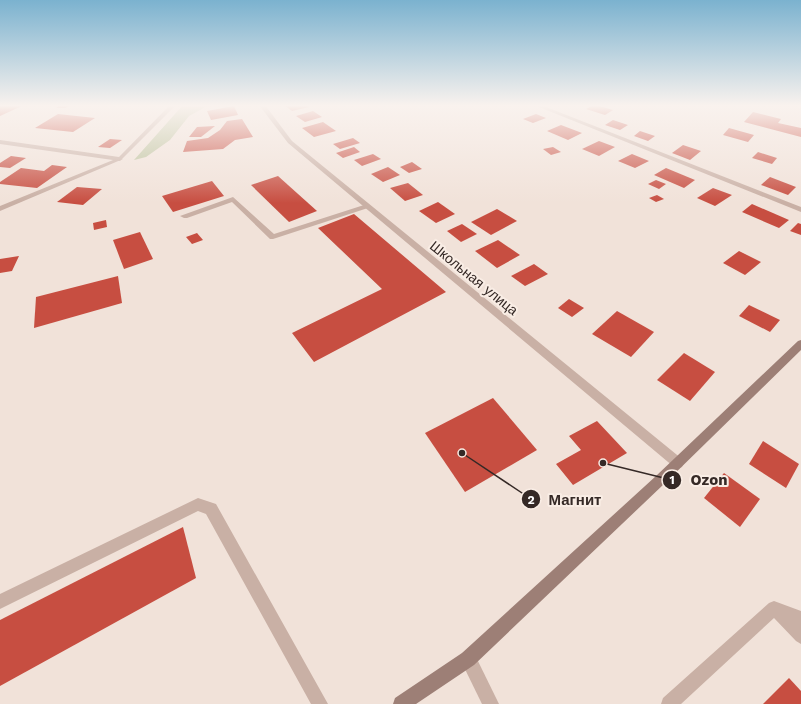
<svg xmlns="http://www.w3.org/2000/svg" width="801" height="704" font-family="'Work Sans',sans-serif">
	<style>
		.green { fill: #b9c099 }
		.building { fill: #c74e41 }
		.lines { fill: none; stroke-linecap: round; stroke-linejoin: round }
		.lane { fill: #c9b0a5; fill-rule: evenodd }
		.street { fill: #c9b0a5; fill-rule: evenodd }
		.secondary { fill: #9d7f76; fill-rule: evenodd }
		.labels { text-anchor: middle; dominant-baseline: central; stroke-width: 4; stroke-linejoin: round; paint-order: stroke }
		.street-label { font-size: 14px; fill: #352926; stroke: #f9ede5 }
		.leader { fill: none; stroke: #352926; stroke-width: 1.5 }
		.callout-dot { fill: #352926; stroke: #f9ede5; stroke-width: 1.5 }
		.mark-label { font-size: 12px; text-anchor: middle; font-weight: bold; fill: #fff }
		.callout-label { font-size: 15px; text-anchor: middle; font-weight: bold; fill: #352926; stroke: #f9ede5; stroke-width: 4; stroke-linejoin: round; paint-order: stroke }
	</style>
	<rect width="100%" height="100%" fill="#f1e2d9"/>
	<!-- green -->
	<polygon class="green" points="183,105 209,105 189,116 170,140 146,157 134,160"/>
	<!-- building -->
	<g class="building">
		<polygon points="2,105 24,105 0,116 0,106"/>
		<polygon points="60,105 71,105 65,108 56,108"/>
		<polygon points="284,105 307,105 309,107 292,111"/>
		<polygon points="594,105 596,105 613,110 605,115 586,109"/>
		<polygon points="234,106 238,115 211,120 207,111"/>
		<polygon points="313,111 322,117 305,122 296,116"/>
		<polygon points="753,112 781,119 778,123 801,128 801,137 744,122"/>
		<polygon points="58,114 95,118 73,132 35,128"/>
		<polygon points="536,114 546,118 533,123 523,119"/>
		<polygon points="242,119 253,137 235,140 223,149 183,152 187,141 208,138 220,130 227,121"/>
		<polygon points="613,120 628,125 620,130 605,125"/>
		<polygon points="323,122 336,131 314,137 302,128"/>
		<polygon points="561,125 582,133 568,140 547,131"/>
		<polygon points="215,126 201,137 189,137 197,127"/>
		<polygon points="729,128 754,135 748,142 723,135"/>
		<polygon points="640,131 655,136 648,141 634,136"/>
		<polygon points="353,138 360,143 340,149 333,144"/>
		<polygon points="110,139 122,140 110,148 98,147"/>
		<polygon points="599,141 615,147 599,156 582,149"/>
		<polygon points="683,145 701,151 690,160 672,153"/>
		<polygon points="354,147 360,152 343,158 336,153"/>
		<polygon points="553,147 561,152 551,155 543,149"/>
		<polygon points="758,152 777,158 772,164 752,158"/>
		<polygon points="373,154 381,159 362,166 354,160"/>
		<polygon points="632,154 649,161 635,168 618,161"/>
		<polygon points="11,156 26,158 10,168 0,167 0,163"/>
		<polygon points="412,162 422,169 409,173 400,167"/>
		<polygon points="52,165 67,167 37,188 0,184 0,182 21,168 44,171"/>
		<polygon points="388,167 400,175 383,182 371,174"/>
		<polygon points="666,168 695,180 684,188 654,175"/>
		<polygon points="278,176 317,211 289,222 251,185"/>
		<polygon points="770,177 796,187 788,195 761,185"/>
		<polygon points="656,180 666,184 659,189 648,184"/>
		<polygon points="212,181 224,196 173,212 162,196"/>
		<polygon points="408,183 423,195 405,201 390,188"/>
		<polygon points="77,187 102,189 83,205 57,202"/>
		<polygon points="713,188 732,195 715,206 697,198"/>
		<polygon points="657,195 664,199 656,202 649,198"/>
		<polygon points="438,202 455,214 436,223 419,211"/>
		<polygon points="752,204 789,220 779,228 742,212"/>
		<polygon points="497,209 517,221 491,235 471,222"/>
		<polygon points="354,214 446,292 314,362 292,333 382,289 318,228"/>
		<polygon points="106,220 107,227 94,230 93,223"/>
		<polygon points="798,223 801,224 801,235 790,231"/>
		<polygon points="462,224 477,234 461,242 447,231"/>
		<polygon points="140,232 153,259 124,269 113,240"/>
		<polygon points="197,233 203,240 192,244 186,237"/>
		<polygon points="498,240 520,255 497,268 475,251"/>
		<polygon points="739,251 761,262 745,275 723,263"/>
		<polygon points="19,256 12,271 0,273 0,259"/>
		<polygon points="534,264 548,274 525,286 511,276"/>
		<polygon points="118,276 122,303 34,328 36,297"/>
		<polygon points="569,299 584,308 572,317 558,308"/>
		<polygon points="749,305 780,320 770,332 739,316"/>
		<polygon points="617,311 654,332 631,357 592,334"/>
		<polygon points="684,353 715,372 690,401 657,380"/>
		<polygon points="493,398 537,450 465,492 425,433"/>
		<polygon points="597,421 627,453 573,485 556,464 581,450 569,436"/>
		<polygon points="763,441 799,464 786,488 749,464"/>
		<polygon points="724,473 760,499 740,527 704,498"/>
		<polygon points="183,527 196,578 0,686 0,620"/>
		<polygon points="789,678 801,691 801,704 763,704"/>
	</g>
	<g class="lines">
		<!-- lane -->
		<g class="lane">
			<polygon points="118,158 123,159 0,211 0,206"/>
			<polygon points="233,197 274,234 364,205 371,207 273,239 270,239 232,202 187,218 184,218 180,216"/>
			<polygon points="198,498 216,504 328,704 311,704 206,514 198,511 0,609 0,594"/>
			<polygon points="774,601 801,611 801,644 796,641 774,618 681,704 661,704 663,698 769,603"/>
			<polygon points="468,651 474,653 499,704 482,704 460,659 462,653"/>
		</g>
		<!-- street -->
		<g class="street">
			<polygon points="170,105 176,105 120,161 0,144 0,140 119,157"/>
			<polygon points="259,105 265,105 292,141 682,459 684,463 682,467 678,469 674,467 288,143"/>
			<polygon points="534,105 541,105 801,207 801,212"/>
		</g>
		<!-- secondary -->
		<polygon class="secondary" points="801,340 801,350 664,484 474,665 416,704 393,704 395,698 462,653 656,476 798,341"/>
	</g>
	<!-- sky -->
	<linearGradient id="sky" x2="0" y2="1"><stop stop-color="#7bb2cf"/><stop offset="0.52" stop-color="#f9f2ee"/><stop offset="1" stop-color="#f9f2ee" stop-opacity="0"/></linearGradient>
	<rect width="801" height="203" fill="url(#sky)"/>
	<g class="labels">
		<!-- street labels -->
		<g class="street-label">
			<text transform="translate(474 278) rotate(39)">Школьная улица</text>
		</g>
	</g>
	<!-- callouts -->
	<path class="leader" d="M603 463L672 480M462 453L531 499"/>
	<g class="callout-dot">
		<circle cx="603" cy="463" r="4"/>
		<circle cx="462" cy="453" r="4"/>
		<circle cx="672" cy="480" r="10"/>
		<circle cx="531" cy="499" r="10"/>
	</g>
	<g class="mark-label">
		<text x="672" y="484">1</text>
		<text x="531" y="504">2</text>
	</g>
	<g class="callout-label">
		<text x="709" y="485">Ozon</text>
		<text x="575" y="505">Магнит</text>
	</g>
</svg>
